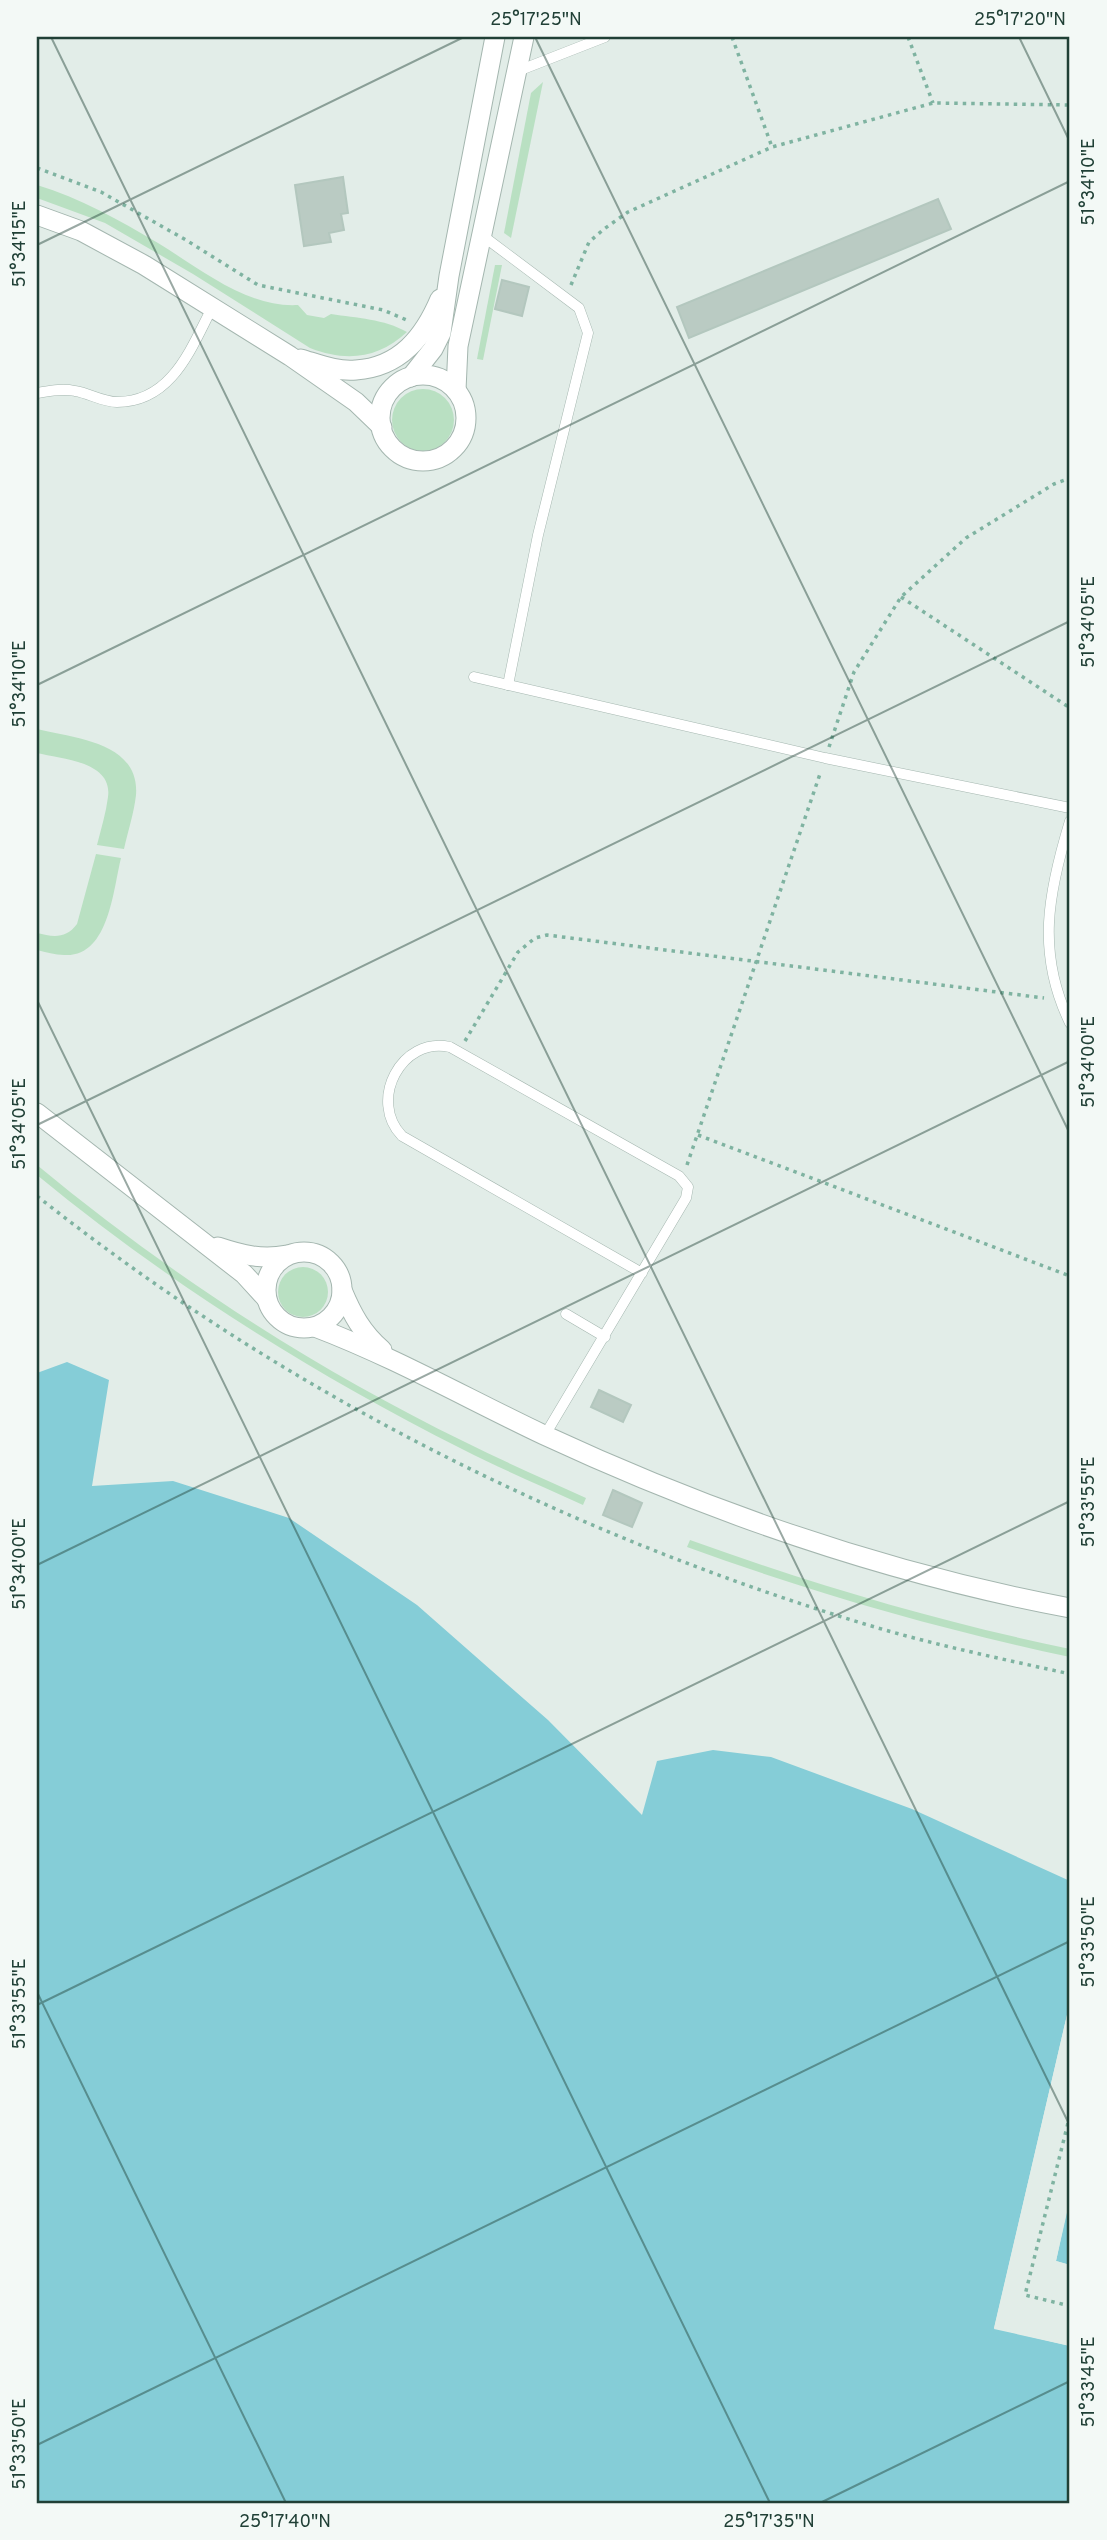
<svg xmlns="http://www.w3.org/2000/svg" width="1107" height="2540" font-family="Overpass,sans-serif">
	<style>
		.green { fill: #b9e0c2 }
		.water { fill: #85cdd7 }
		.pier { fill: #e2ede8 }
		.building { fill: #bacbc3; stroke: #b3c7be; stroke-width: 2 }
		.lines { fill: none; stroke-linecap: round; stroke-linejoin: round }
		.service-casing { stroke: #a4b6af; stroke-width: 11 }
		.minor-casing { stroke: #a4b6af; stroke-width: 21 }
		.path { stroke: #7fb3a1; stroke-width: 3.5; stroke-dasharray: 3.5 5; stroke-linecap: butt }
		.service { stroke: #fff; stroke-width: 10 }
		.minor { stroke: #fff; stroke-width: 19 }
		.ticks { fill: none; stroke: #204036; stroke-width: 2; stroke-opacity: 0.45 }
		.neatline { fill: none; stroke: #204036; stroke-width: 2.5 }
		.ticks-label { font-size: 18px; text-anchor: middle; fill: #204036 }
	</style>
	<rect width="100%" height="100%" fill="#e2ede8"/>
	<!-- green -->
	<g class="green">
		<polygon points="543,82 511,238 504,233 531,93"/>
		<path d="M37 185C80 198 119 220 158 243 199 268 247 308 298 305L307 315 324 318 331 314C357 318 384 319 407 332 378 359 346 362 310 348L193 274 105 223 37 198Z"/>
		<polygon points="495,265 502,265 483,360 477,359"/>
		<circle cx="423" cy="420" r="31"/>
		<path d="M37 729C74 738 140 742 136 795 134 813 128 831 124 849L97 845C101 829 106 813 108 797 113 761 61 759 37 753Z"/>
		<path d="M96 854 121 858C113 890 109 958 64 955 55 955 46 952 37 950V933C53 937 66 939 77 924Z"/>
		<path d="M37 1165C167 1273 313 1368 465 1442 505 1462 546 1480 586 1498L583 1505C542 1486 501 1469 462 1449 311 1373 167 1282 37 1175Z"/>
		<circle cx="303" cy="1292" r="25"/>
		<path d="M690 1540C815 1585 940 1622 1070 1649V1657C939 1629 813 1593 687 1547Z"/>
	</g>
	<!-- water -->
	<g class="water">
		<polygon points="67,1362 109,1380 92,1486 173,1481 289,1518 417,1605 548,1720 642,1815 657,1761 713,1750 771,1757 912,1809 1070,1881 1070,2002 994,2328 1070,2346 1070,2503 37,2503 37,1373"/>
		<polygon points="1070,2199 1070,2265 1056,2261"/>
	</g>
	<!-- pier -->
	<g class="pier">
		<polygon points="1070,2002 1070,2018 998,2326 1070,2343 1070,2346 994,2329"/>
		<polygon points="1070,2196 1056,2261 1070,2265 1070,2268 1055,2265 1052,2261 1067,2198"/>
	</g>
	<!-- building -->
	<g class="building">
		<polygon points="343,177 348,213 341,214 344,230 329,233 331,242 304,246 295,185"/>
		<polygon points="938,199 951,229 689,338 677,307"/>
		<polygon points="502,280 529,287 522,316 495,309"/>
		<polygon points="599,1390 631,1405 623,1422 591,1407"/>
		<polygon points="613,1490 642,1503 632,1527 603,1515"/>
	</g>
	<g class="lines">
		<defs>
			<g id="service">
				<polyline points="518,71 605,37"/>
				<polyline points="483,236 579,308 588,333 538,535 508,685"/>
				<path d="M37 393C49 391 62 388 75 391 89 393 102 402 117 402 172 402 191 348 212 308"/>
				<polyline points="474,677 825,758 1070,808"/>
				<path d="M1070 821C1048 893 1036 953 1070 1023"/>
				<polyline points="566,1314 605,1337"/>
				<path d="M545 1435 686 1198 688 1187 679 1176 450 1047C401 1036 368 1101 402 1136L642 1273"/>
			</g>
			<g id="minor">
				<polyline points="37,215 81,231 144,265 290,356 356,402 382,427"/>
				<path d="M301 359C318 364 337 372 356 370 400 367 424 337 440 299"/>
				<circle cx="423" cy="418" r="43"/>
				<polyline points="411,377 433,349 441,333 449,276 495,37"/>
				<polyline points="456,390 458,346 524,37"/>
				<polyline points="37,1113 244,1274 266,1298"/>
				<path d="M218 1247C242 1255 262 1260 287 1255"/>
				<circle cx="304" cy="1290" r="38"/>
				<path d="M342 1290C352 1314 362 1333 382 1350"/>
				<path d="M315 1327C394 1357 468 1399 544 1435 712 1513 889 1574 1070 1608"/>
			</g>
		</defs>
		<!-- service casing -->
		<use href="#service" class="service-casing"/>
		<!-- minor casing -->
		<use href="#minor" class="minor-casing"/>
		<!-- path -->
		<g class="path">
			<polyline points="732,37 772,147"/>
			<polyline points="908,37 933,103"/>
			<polyline points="37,168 101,192 186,240 258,285 383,310 409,321"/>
			<polyline points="571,285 589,242 604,229 628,212 772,147 933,103 1070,105"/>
			<polyline points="901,597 1070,708"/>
			<polyline points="829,747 854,672 901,597 966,538 1054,484 1070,478"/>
			<polyline points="465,1041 518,952 535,938 547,935 1044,998"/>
			<polyline points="698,1135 1070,1276"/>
			<polyline points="687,1165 821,771"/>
			<path d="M37 1196C284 1392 567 1534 868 1625 934 1645 1003 1659 1070 1674"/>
			<polyline points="1070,2115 1025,2295 1070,2306"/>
		</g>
		<!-- service -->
		<use href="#service" class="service"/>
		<!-- minor -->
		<use href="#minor" class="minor"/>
	</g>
	<!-- ticks -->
	<path class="ticks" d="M51 37 1070 2126M535 37 1070 1134M1019 37 1070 142M37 245 464 37M37 685 1070 181M37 1000 770 2503M37 1125 1070 621M37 1565 1070 1061M37 1992 286 2503M37 2005 1070 1501M37 2445 1070 1941M820 2503 1070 2381"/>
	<!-- border -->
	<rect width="1107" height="2540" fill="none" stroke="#f3f9f6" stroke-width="77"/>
	<rect x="38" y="38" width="1030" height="2464" class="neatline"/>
	<g class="ticks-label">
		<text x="536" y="25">25°17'25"N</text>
		<text x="1020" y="25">25°17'20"N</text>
		<text transform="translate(1088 182) rotate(-90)" y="6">51°34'10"E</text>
		<text transform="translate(19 244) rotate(-90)" y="6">51°34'15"E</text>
		<text transform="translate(1088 622) rotate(-90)" y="6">51°34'05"E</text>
		<text transform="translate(19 684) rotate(-90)" y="6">51°34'10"E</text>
		<text transform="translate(1088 1062) rotate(-90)" y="6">51°34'00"E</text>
		<text transform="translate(19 1124) rotate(-90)" y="6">51°34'05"E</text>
		<text transform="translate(1088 1502) rotate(-90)" y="6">51°33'55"E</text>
		<text transform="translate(19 1564) rotate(-90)" y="6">51°34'00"E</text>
		<text transform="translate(1088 1942) rotate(-90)" y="6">51°33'50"E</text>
		<text transform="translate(19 2004) rotate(-90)" y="6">51°33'55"E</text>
		<text transform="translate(1088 2382) rotate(-90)" y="6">51°33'45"E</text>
		<text transform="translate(19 2444) rotate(-90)" y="6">51°33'50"E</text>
		<text x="285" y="2527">25°17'40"N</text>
		<text x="769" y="2527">25°17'35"N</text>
	</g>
</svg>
